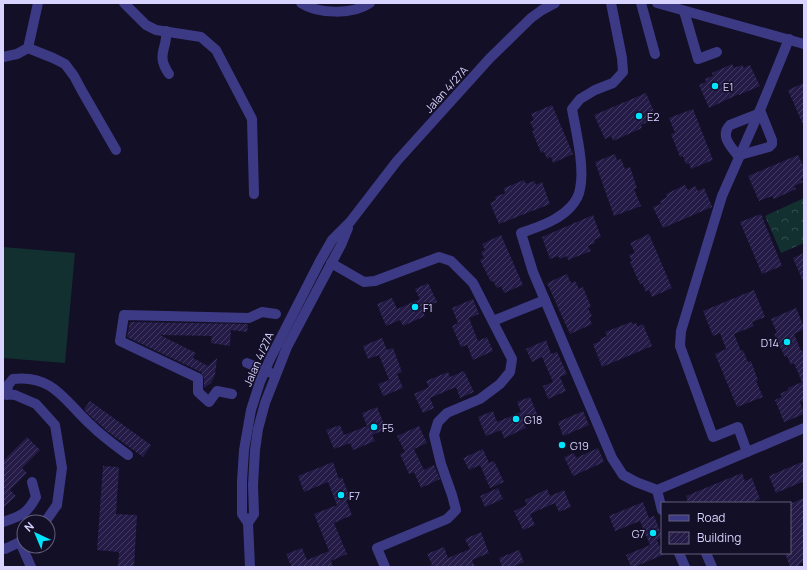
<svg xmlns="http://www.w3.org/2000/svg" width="807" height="570" font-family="Manrope,sans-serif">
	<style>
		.park { fill: url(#park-crowns) }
		.pitch { fill: #12302f }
		.building { fill: url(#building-hatch) }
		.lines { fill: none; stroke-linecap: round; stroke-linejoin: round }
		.minor { stroke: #3d3a85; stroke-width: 10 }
		.poi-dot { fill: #00e5ff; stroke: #130f26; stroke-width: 1.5 }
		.labels { text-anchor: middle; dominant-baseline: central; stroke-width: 3; stroke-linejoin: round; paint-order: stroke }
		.poi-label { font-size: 11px; fill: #d9d4ff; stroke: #130f26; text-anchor: start }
		.street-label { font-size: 11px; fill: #d9d4ff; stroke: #130f26 }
	</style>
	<defs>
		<pattern id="park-crowns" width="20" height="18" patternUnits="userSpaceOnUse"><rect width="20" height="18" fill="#12302f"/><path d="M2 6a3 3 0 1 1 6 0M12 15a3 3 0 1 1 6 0" fill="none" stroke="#344d4e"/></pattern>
		<pattern id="building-hatch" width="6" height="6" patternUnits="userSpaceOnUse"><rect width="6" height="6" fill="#241b47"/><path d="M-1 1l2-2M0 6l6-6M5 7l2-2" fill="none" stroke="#433b63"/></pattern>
	</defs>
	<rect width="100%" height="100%" fill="#130f26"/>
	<!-- park -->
	<polygon class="park" points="804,198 804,243 781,253 765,216"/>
	<!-- pitch -->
	<polygon class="pitch" points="3,247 75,253 65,363 3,358"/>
	<!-- building -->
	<g class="building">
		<polygon points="732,64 734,68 742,65 744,68 750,65 760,86 739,95 739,94 709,108 699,85 706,82 705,79 713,76 712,73"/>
		<polygon points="804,83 804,127 788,90"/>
		<polygon points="646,93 655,114 646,118 648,122 641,125 642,128 613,141 611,136 605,139 594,115"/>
		<polygon points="552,105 573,154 553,163 551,157 547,159 544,152 541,153 532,131 534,130 530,122 534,120 531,114"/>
		<polygon points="693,109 713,160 691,169 689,163 686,164 683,156 680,157 671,134 675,133 669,118"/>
		<polygon points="615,154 617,160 621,159 625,169 630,167 637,188 634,189 641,206 614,216 595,162"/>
		<polygon points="798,155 804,167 804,177 801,179 803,182 794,186 796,189 774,199 772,196 759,201 748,176"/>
		<polygon points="524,180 526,184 534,181 536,185 542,182 550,204 499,224 490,203 496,200 495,197 505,193 504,188"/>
		<polygon points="685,185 688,190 695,186 698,191 704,188 712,206 712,207 663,228 653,207 661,204 660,201 667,197 666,194"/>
		<polygon points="761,214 782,266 762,274 740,222"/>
		<polygon points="593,215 601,237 594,240 595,243 588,246 591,251 568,260 567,256 560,259 558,256 550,259 542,237"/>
		<polygon points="649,234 672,288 652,297 649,290 646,292 642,283 640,284 630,262 632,261 629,255 635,253 630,243"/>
		<polygon points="501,235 523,285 504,293 501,286 497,288 493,281 491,282 480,260 484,258 481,252 485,250 482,244"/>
		<polygon points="804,253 804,284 793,258"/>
		<polygon points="567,274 571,283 575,281 579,289 583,287 591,307 588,308 592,316 589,318 592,324 570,334 547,283"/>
		<polygon points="428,283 437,302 422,309 425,316 403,326 400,320 386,326 377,304 392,298 397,309 420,299 415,289"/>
		<polygon points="754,290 765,317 752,322 754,326 734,334 741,351 743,350 748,362 751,361 758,380 756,381 763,397 737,407 715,354 726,349 720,333 713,336 703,311"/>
		<polygon points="473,299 479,314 469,318 478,341 487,337 493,351 473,360 467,345 461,347 452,326 458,323 452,308"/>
		<polygon points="796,308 804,327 804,329 794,334 801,351 804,350 804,401 800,402 804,414 784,422 775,400 782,397 780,394 788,390 788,388 802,382 794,363 791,365 787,356 785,357 774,334 777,333 771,319"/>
		<polygon points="130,322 248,324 247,332 231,330 230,346 211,343 212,336 160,335 196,353 193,358 208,366 217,358 215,375 211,383 204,388 204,378 201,372 127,337"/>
		<polygon points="631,322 633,324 636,323 638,327 643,324 652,346 602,367 593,344 601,341 600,339 607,336 605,332"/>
		<polygon points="382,338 387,350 393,348 402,372 397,374 403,388 383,396 378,384 389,380 379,355 368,359 363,346"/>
		<polygon points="546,340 551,354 557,352 567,374 560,377 566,391 548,399 543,386 553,382 542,357 532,362 526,349"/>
		<polygon points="464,371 474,392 460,398 456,387 430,398 434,408 423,413 414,394 429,387 426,381 448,372 450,377"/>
		<polygon points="530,397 538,416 523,422 526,428 504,438 501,430 486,436 478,417 493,411 497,422 521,412 517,402"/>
		<polygon points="90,401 151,445 143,457 107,431 87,413 84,409"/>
		<polygon points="377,407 386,429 372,435 375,441 353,450 350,443 334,449 326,430 340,425 344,435 367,426 362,413"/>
		<polygon points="583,411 589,425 563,436 558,422"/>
		<polygon points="419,426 427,443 414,449 424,470 434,465 440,479 421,488 414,472 409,474 400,454 405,452 397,436"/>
		<polygon points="27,437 40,450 22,468 27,473 10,490 16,496 3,508 3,461"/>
		<polygon points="598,448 604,462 573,476 564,457 574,453 576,458"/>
		<polygon points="483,449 489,463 494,461 504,482 490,488 480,465 469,470 463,458"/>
		<polygon points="804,461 804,481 776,493 769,476"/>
		<polygon points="333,462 339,479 342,477 350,498 346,500 352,515 334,523 347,554 331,561 333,567 290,567 291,566 286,554 302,548 307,560 329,551 314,514 337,505 328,482 304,492 298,476"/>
		<polygon points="103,466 119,467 116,514 137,515 134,567 118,567 119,552 97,550"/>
		<polygon points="742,473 745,481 752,478 760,499 750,503 688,503 686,496"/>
		<polygon points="498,488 503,499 485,507 480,496"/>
		<polygon points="547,489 550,496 564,490 571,507 559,512 555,503 530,514 535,525 523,530 514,511 527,505 525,500"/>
		<polygon points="804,498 804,562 799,564 800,567 790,567 785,553 790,553 790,504"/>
		<polygon points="643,502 649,518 654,516 662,536 662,538 657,540 663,555 634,567 631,567 626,555 650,545 640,521 615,531 609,516"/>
		<polygon points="481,532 489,553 472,560 475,567 427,567 432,565 427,554 444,547 448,558 470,549 465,539"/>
		<polygon points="519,550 524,562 511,567 502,567 499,558"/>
	</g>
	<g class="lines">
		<!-- minor -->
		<g class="minor">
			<polyline points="124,3 146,25 156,30 201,37 216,50 252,119 254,194"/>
			<path d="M301 3C318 14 353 15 370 3"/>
			<path d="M611 3 622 58 623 72 613 83 595 90 580 99 572 109C576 131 585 168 580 189 578 202 566 213 555 219 545 225 532 229 521 233L533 272 612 458 623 475 636 482 657 490 804 428"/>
			<polyline points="641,3 655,54"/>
			<polyline points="657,3 804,44"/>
			<polyline points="684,11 698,59 717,52"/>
			<path d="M166 31C168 49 155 54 169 74"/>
			<polyline points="28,48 53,58 65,64 74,76 82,91 116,150"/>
			<polyline points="3,57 17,54 28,48 38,3"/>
			<polyline points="740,155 769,147 772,144 772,140 760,110"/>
			<path d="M739 157C732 148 719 136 730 125L758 114"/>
			<polyline points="331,263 364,282 375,281 439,257 451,261 473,283 512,359 510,372 500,384 480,399 447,413 438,422 434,435 441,464 452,495 456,510 447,519 377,548 385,567"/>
			<polyline points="493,321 545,300"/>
			<polyline points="247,363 271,373"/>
			<polyline points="3,394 15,395 36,404 55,425 62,468 57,505 45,522"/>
			<polyline points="232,394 217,391 209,402 198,392 198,378 120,341 124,315 249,318 262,312 276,314"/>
			<path d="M7 395 8 385 13 379C54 374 66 403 92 426 103 437 116 446 128 455"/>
			<polyline points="747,452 738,427 713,437 680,346 681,331 722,196 760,110 789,39"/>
			<polyline points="657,490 662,510"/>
			<path d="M3 522C21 516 27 514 36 497L32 482"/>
			<polyline points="248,523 254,514 253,485 255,450 258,429 265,403 287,347 341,245 348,228"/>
			<polyline points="20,542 31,567"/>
			<polyline points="3,548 5,549 24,540"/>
			<polyline points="679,553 685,567"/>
			<polyline points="706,553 712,567"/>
			<polyline points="250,567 248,523 242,514 242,481 244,450 251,410 260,382 270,359 320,261 332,240 350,222 397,161 490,58 531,18 542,10 555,3"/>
		</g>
	</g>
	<!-- markers -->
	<g class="poi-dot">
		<circle cx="715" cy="86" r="4"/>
		<circle cx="639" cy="116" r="4"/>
		<circle cx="415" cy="307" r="4"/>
		<circle cx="787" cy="342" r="4"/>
		<circle cx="516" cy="419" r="4"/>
		<circle cx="374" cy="427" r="4"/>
		<circle cx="562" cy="445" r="4"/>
		<circle cx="341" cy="495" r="4"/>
		<circle cx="653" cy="533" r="4"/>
	</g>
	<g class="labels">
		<!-- poi labels -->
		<g class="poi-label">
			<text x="723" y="86">E1</text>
			<text x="647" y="116">E2</text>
			<text x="423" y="307">F1</text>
			<text x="779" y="342" text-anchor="end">D14</text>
			<text x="524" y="419">G18</text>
			<text x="382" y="427">F5</text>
			<text x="570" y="445">G19</text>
			<text x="349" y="495">F7</text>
			<text x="645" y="533" text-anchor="end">G7</text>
		</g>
		<!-- street labels -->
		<g class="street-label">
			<text transform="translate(446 89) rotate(-48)">Jalan 4/27A</text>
			<text transform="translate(258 359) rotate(-66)">Jalan 4/27A</text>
		</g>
	</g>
	<!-- border -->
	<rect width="807" height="570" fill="none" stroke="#d9d4ff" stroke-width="8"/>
	<!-- legend -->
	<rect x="661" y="502" width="130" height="52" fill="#130f26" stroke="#625e7d"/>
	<rect x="669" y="515" width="20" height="6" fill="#3d3a85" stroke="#625e7d"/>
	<text x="697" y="522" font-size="12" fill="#d9d4ff">Road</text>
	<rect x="669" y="532" width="20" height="12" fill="url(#building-hatch)" stroke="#625e7d"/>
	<text x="697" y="542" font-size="12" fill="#d9d4ff">Building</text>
	<!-- north arrow -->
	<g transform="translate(36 534) rotate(316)"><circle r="19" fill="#130f26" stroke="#625e7d"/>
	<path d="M0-3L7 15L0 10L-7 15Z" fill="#00e5ff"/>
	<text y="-6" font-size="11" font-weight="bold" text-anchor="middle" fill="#d9d4ff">N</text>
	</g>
</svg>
